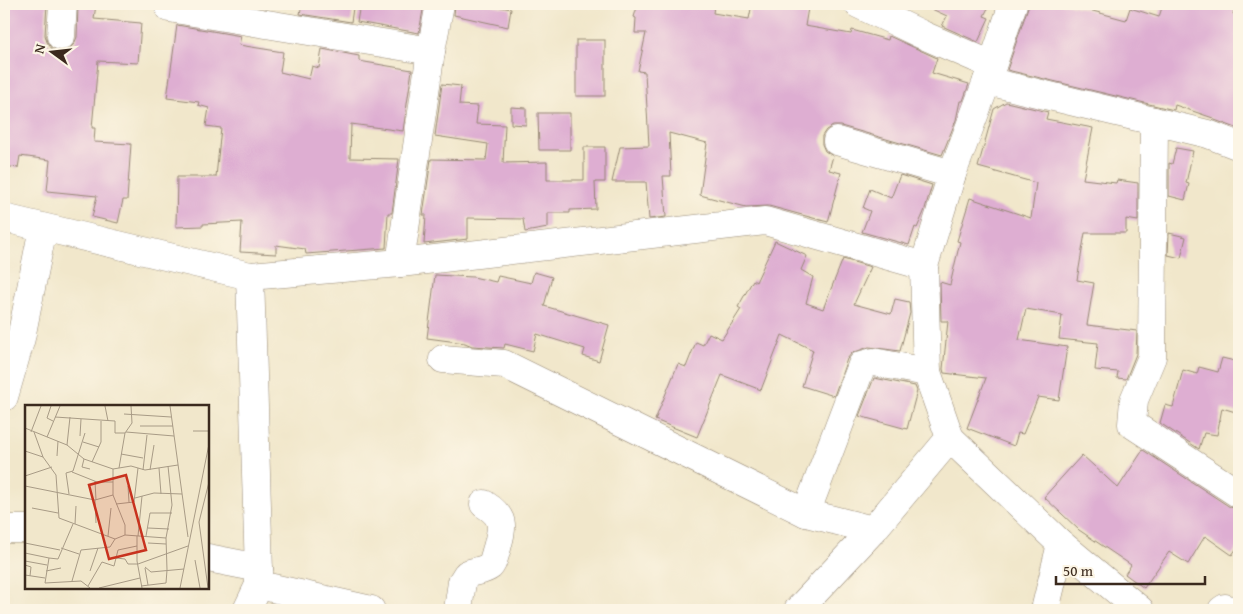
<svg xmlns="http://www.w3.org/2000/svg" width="1243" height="614" font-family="'Gentium Book Plus',serif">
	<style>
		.building { fill: #deaed2 }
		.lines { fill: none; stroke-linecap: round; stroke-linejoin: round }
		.minor-casing { stroke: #968874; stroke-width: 29 }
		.minor { stroke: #fff; stroke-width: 28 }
		.inset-road { fill: none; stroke: #a89b86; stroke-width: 1 }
		.view { fill: #c8321e; fill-opacity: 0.15; stroke: #c8321e; stroke-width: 2.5 }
		.inset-edge { fill: none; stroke: #3b2a1e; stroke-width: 2.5 }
	</style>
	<rect width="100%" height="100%" fill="#fcf5e5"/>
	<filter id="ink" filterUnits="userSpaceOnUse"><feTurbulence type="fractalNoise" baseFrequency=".02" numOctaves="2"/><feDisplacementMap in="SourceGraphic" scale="10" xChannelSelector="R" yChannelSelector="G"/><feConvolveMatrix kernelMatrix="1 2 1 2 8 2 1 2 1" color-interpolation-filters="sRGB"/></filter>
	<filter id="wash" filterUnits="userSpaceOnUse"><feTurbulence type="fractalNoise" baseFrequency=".0096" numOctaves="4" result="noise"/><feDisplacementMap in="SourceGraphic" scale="20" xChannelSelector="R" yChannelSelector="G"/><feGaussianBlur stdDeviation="1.12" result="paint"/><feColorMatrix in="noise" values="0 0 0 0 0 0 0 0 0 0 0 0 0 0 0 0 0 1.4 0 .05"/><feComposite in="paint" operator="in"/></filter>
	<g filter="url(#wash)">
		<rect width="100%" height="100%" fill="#f1e7cb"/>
		<g id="blocks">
			<!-- building -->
			<g class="building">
				<polygon points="4,4 47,4 45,35 47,42 52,49 60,52 68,50 74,44 77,37 78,4 96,4 94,19 141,23 138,63 98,61 92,128 95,128 94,142 131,144 127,200 123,200 118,223 92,217 97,196 47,191 50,160 20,156 18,168 4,166"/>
				<polygon points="302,4 331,4 353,8 351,22 300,14"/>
				<polygon points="360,4 424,4 419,33 357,22"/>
				<polygon points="455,4 487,4 511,9 508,27 454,15"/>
				<polygon points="638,4 706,4 714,6 713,13 749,19 752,4 782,4 808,8 805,26 851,34 852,30 888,40 889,36 937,58 932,73 969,84 963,101 960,101 956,120 942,155 841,126 833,126 826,130 822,136 822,144 825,151 833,156 829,170 841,173 828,222 769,206 746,207 700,195 707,143 669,133 671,176 663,176 666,217 649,219 646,182 612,182 620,147 649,146 645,72 638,71 646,33 635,33 636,18 634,17"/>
				<polygon points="921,4 990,4 984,16 989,18 978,42 942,26 947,16"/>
				<polygon points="1029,4 1067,4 1126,20 1130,8 1159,17 1163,4 1236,4 1233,14 1239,15 1239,129 1212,119 1213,118 1175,105 1174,110 1007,70"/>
				<polygon points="177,25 241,36 239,45 283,52 280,72 309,79 312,66 319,68 322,49 359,56 359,61 412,70 403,131 351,124 350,158 399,159 392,213 388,213 386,248 306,254 305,249 276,245 276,254 240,252 242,222 203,224 203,226 176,227 177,177 216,177 221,128 206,126 209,108 198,105 199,102 167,98"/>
				<rect x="576" y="40" width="29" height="56"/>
				<polygon points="442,84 461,86 459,105 478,106 476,124 505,125 503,163 547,162 547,180 584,180 584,147 605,147 605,182 595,182 596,209 570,210 570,213 548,213 548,228 525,232 523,219 468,218 468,239 424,244 426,215 423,215 431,159 486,160 488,144 435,136"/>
				<polygon points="1006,102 1048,112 1046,119 1093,128 1083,179 1116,183 1117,180 1138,183 1138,221 1126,219 1126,233 1085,233 1077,280 1094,283 1087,325 1137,331 1136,354 1126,379 1117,378 1118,372 1095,370 1098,343 1059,339 1062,315 1026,309 1019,340 1067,347 1059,400 1038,397 1023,434 1018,433 1014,446 967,428 986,378 944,373 943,369 948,321 941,321 940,282 950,285 960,242 957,241 970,198 1031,218 1036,183 978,167 994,109"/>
				<polygon points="511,107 526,108 526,125 511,124"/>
				<polygon points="538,113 570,113 570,150 539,150"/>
				<polygon points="1176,148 1193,151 1186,183 1189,184 1185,200 1169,196 1169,163 1172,164"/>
				<polygon points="900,175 932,185 924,212 917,228 915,227 909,245 862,232 870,211 863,208 870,189 891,198"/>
				<polygon points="1169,233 1186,237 1181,258 1168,255"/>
				<polygon points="775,241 807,256 801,270 813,277 806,303 823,309 843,259 871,267 854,304 891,314 895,299 909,302 910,313 900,351 869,347 852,353 847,359 834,396 802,386 813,350 782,335 761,390 722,375 697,437 655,420 678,364 686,367 696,342 703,345 709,333 722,339 741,309 738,307 753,280 756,282"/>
				<polygon points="534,272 552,277 544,306 609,325 599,361 583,356 585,349 537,334 533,351 505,344 504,348 472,346 465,343 427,338 435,275 473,277 496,282 498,276 531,283"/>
				<polygon points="1222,358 1239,362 1239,413 1222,408 1217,435 1204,433 1199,449 1160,423 1165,405 1173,407 1183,370 1197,374 1199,367 1218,372"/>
				<polygon points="874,378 915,386 917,391 907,429 859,416"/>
				<polygon points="1143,450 1230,507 1239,509 1239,545 1232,555 1205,536 1188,564 1169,552 1144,588 1125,574 1131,565 1079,530 1044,497 1082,455 1118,488"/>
			</g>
		</g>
	</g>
	<g filter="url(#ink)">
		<use href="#blocks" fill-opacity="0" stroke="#968874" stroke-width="1"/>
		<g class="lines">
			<defs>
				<g id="minor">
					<polyline points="858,4 923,35 992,65"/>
					<polyline points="169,8 431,51"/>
					<polyline points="61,36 63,4"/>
					<polyline points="987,81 1208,134 1239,146"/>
					<polyline points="1154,121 1152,357 1134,400 1132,424 1239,494"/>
					<polyline points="837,141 952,174"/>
					<polyline points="4,218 250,276 400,263 765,221 924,266"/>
					<polyline points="400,263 431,51 440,4"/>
					<polyline points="443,359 504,364 806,513 873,530"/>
					<polyline points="4,397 21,338 43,228"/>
					<polyline points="950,438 1061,544 1045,610"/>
					<polyline points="806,513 862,365 873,362 927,372"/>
					<polyline points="4,527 9,529 26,529"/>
					<polyline points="1061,544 1140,610"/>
					<polyline points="208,558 259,568"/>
					<polyline points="259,585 371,610"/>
					<polyline points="247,610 259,585 259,572 250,276"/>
					<path d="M458 610 462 582 467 574C474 571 484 571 490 566 494 562 495 553 497 548 503 525 505 517 484 504"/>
					<polyline points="798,610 873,530 950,438 927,372 924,266 952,174 987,81 1013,4"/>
					<polyline points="1222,610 1225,608"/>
				</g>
			</defs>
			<!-- minor casing -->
			<use href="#minor" class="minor-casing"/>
			<!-- minor -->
			<use href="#minor" class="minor"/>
		</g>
	</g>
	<!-- overview -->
	<g transform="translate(25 405)">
		<rect width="184" height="184" fill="#f1e7cb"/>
		<path class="inset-road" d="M26 1 22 13 28 16M80 1 83 16M145 1 163 132M99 9 146 12M30 12 90 16V28H100M115 21H148M0 23 42 40 59 54 88 64 106 61 120 65 153 60M168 26H184M6 27 16 1M9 27 18 52 31 70 34 113 90 134 100 130 141 133M101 27 149 31M55 31 56 14M22 32 35 1M58 37 74 42M42 40 45 12M0 46 18 52M96 49 118 53M32 51 33 36M59 54 57 62 65 64M67 57 76 37V16M94 63 100 28 107 18 106 1M134 63 136 89M88 64V90L100 120V130M118 65 122 30M125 65 129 40M47 67 72 77H88M0 71 27 62M70 76 71 95M0 81 70 95 88 90M103 81 104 97M44 89 41 68 48 66 60 28M110 93 129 88 157 89M70 95 71 118M91 99 109 97 113 63M7 103 33 108M48 119 33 154 24 153 20 178 56 176 65 183M50 119 51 101M123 123 144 124M83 131 86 103M112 131V156L117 183M113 131 117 91M121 131 125 108H147M0 138 35 145M123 138 141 139M36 143 54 149M0 148 24 153M91 153 93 145 112 141M170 155 175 183M0 156 22 160M0 160 6 162 5 171M120 162 126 167 159 164M120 163 123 180M142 165 141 133 147 100 143 61M21 166 36 163M65 166 73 143M0 170 20 173M47 176 56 145 85 142 90 134M63 181 77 157 89 161 91 153 100 154 103 159H113L163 141M116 181 141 178 142 165M74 183 115 173M155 183 184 39M183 183 174 117 184 77"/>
		<path class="view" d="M101 70 121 145 84 154 64 80Z"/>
		<rect width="184" height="184" class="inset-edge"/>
	</g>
	<!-- margin -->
	<rect width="1243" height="614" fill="none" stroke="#fcf5e5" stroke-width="20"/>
	<!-- north arrow -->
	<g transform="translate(52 52) rotate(285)" stroke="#fcf5e5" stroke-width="4" paint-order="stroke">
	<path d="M0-4L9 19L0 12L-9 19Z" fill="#3b2a1e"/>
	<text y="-8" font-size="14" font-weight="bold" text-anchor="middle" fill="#3b2a1e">N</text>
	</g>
	<!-- scale -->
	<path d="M1056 576v8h149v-8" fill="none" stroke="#3b2a1e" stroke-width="2.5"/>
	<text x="1063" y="576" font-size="15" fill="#3b2a1e" stroke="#fcf5e5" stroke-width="4" paint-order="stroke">50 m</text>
</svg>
